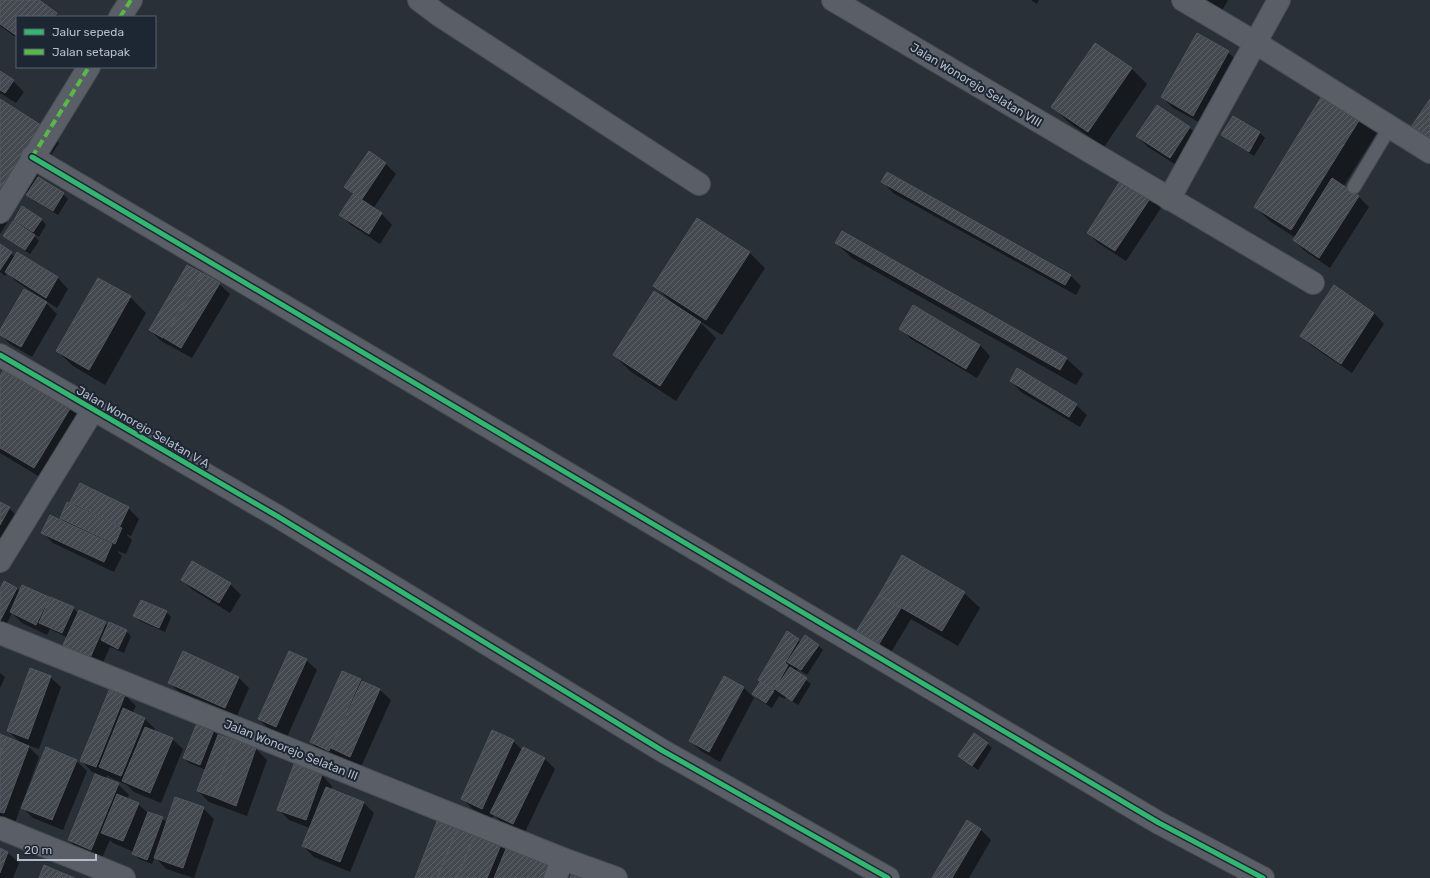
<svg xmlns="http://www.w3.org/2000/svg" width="1430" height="878" font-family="Rubik,sans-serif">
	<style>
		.shadow { fill: #0007 }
		.building { fill: url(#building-hatch); stroke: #52575f }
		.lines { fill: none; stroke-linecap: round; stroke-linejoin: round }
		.lane-casing { stroke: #484c53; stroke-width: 15 }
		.street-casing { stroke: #484c53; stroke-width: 24 }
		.lane { stroke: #5a5e66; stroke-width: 13 }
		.street { stroke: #5a5e66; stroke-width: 22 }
		.quiet { stroke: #58b947; stroke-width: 4; stroke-dasharray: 8 4; stroke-linecap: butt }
		.cycleway-casing { stroke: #1d2633; stroke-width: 8 }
		.cycleway { stroke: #33b770; stroke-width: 5 }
		.labels { text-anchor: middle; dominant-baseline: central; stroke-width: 4; stroke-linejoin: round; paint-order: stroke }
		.street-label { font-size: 12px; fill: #b4bcc9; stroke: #1d2633 }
	</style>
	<defs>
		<pattern id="building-hatch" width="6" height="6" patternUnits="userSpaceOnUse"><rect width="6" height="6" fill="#444950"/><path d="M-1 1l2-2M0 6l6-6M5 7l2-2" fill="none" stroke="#5d6168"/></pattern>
	</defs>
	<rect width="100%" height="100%" fill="#2a3038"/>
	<!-- shadow -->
	<g class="shadow">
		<polygon points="0,0 37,0 60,17 17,17 17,38 0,26"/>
		<polygon points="1031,0 1039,0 1037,4"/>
		<polygon points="1197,0 1228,0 1220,14"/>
		<polygon points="1228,52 1239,63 1204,125 1173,108 1162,97"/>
		<polygon points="1131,68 1147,84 1104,147 1068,122 1053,107"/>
		<polygon points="0,72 13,81 24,92 16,103 0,93"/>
		<polygon points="1326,92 1378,131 1343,187 1359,197 1369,207 1330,268 1305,251 1294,240 1296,238 1271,222 1255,207"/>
		<polygon points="0,100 43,128 59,143 37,177 63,194 68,199 58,215 33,200 26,193 0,234"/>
		<polygon points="1233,117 1260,133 1265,138 1254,156 1228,140 1223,135"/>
		<polygon points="1189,127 1200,138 1181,168 1148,147 1137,136"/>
		<polygon points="369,152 386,164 396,174 373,209 382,214 392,225 380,244 351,225 341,215 354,195 346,187"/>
		<polygon points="888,173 1071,276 1081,286 1076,295 893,193 883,182"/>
		<polygon points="1150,197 1161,208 1126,261 1098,243 1088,233"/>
		<polygon points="41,219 46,225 39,237 32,233 39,241 30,254 10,241 5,236 24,228 15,220"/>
		<polygon points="842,233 1067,359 1083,374 1076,385 852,258 836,243"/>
		<polygon points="0,245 15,257 18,253 58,278 68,289 57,308 17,282 7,273 5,276 0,272"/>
		<polygon points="749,252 765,268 722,335 698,320 716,338 676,401 630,371 614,355 672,303 655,286"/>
		<polygon points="201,274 219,284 230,294 192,358 161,341 150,330"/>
		<polygon points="130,297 146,313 105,385 73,366 57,351"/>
		<polygon points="46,303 57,314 32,357 10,344 0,334 0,332"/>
		<polygon points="914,306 980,345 990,356 977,378 911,339 901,328"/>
		<polygon points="1374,313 1384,324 1352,373 1312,346 1301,336"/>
		<polygon points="0,377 71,408 86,424 50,483 0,453"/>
		<polygon points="1011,381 1076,405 1087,415 1080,427 1021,392"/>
		<polygon points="72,502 128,508 139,519 131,536 126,534 132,540 126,554 117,551 122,556 114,572 53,543 43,533 66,523 61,518 77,508"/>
		<polygon points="0,503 9,508 20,519 0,546"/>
		<polygon points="182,580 230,584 241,595 230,613 193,590"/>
		<polygon points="17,588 20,592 48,598 50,600 73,608 78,613 105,623 108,626 126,631 131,636 124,653 110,647 101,667 75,656 64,645 68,638 50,629 47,635 22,623 12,613 6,625 0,622 0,591"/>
		<polygon points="964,593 980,608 958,646 911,619 887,659 866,646 883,598 880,595"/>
		<polygon points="166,612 171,617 165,632 140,621 135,616"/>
		<polygon points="798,640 801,643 818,645 823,650 807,675 798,669 796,672 811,684 798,705 786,697 785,699 779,696 772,708 758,699 753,694 761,682"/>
		<polygon points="306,660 317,670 287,737 270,730 259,719"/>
		<polygon points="0,673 5,677 0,688"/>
		<polygon points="50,677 61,687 39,749 27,745 39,757 22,804 24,805 76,761 87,771 63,830 33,818 21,806 15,823 0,818 0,735 21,743 8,731"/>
		<polygon points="724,677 744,688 754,698 720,762 701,751 690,741"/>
		<polygon points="239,678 249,688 236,718 180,693 170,683"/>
		<polygon points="361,680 380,690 391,700 361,767 341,757 340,761 321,753 311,742"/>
		<polygon points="125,695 136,706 132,714 144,718 155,729 154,731 172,739 183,749 161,803 134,792 127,785 111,778 107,775 106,779 118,784 129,795 127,799 138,804 148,813 162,818 167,823 203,808 214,819 194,878 166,869 155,857 152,864 139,859 134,854 134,852 113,843 110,840 101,860 79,851 69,840 97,773 92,772 82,761"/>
		<polygon points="213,730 219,736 256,749 267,760 247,816 209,802 198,791 206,770 189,763 184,758"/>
		<polygon points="513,741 522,750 545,759 555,769 524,834 502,823 494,815 492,819 473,809 462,799"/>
		<polygon points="987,743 992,748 978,770 959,756"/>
		<polygon points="322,775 332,786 331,790 363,802 374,813 350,872 314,857 303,846 310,828 289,820 278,809"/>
		<polygon points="441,816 549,862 565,878 416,878"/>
		<polygon points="968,822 981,830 991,840 969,878 934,878"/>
		<polygon points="0,849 8,853 19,863 13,878 0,878"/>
	</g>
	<!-- building -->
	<g class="building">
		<polygon points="0,0 39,0 57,13 55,17 17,17 17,36 0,24"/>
		<polygon points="1197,33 1229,51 1193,116 1161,97"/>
		<polygon points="1095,43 1132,68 1088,132 1051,107"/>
		<polygon points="0,71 14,80 5,93 0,90"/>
		<polygon points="1325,91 1363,114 1291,230 1254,207"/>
		<polygon points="0,99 44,127 0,195"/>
		<polygon points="1430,99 1430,140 1411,127"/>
		<polygon points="1157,105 1190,127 1170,158 1136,136"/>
		<polygon points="1233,116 1260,132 1249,152 1221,135"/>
		<polygon points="369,151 386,163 362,199 344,187"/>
		<polygon points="887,172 1071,275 1065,285 881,182"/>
		<polygon points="38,177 64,193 53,211 26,195"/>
		<polygon points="1122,178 1151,197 1115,251 1087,233"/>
		<polygon points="1332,178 1359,196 1319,258 1293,240"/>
		<polygon points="353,194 382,213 369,234 339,215"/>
		<polygon points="22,206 42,219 33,232 14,220"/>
		<polygon points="697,218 750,252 706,320 653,286"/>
		<polygon points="13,221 35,235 25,250 3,236"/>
		<polygon points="842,231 1067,358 1060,370 835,243"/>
		<polygon points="0,244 12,252 0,270"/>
		<polygon points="17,252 58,277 46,298 5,272"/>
		<polygon points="187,265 202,273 163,338 149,330"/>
		<polygon points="203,273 220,283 181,348 164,338"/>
		<polygon points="98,278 131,296 89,370 56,351"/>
		<polygon points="1334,285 1374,313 1341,364 1300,336"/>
		<polygon points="24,289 47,302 21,347 0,335 0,330"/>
		<polygon points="654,291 701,322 660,386 613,355"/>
		<polygon points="913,305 980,345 966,369 899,329"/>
		<polygon points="5,367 71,407 34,468 0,448 0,376"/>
		<polygon points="1017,368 1077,404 1069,417 1010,381"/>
		<polygon points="80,483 129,507 120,526 70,502"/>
		<polygon points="0,502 10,507 0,525"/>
		<polygon points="67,502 122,528 115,544 60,518"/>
		<polygon points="50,515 112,544 104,562 41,533"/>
		<polygon points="902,555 965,592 942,631 879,595"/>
		<polygon points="192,561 231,583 219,603 181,580"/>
		<polygon points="4,581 17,588 0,621 0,589"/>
		<polygon points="22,585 49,597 36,625 10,612"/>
		<polygon points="879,595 901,608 876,649 854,635"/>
		<polygon points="50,597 74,607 62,633 39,623"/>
		<polygon points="141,600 167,611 159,628 133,616"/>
		<polygon points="79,610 106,622 90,658 63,645"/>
		<polygon points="109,622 127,630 118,649 101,640"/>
		<polygon points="787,631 799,639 785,663 788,665 774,690 758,680"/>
		<polygon points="805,635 819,645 801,670 787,662"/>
		<polygon points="183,651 239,677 225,708 168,683"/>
		<polygon points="289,651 307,659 276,727 258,719"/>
		<polygon points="790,667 807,678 792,701 775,689"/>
		<polygon points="30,668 51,676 28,739 7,731"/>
		<polygon points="342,671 361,679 329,751 310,742"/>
		<polygon points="724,676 744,687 709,752 689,741"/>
		<polygon points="362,681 380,689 350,757 331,748"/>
		<polygon points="760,682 774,691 766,703 752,694"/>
		<polygon points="110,688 125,695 96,767 80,761"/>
		<polygon points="123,708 145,718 121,776 99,767"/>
		<polygon points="197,723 214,730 200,765 183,758"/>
		<polygon points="145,727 173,738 150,793 122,781"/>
		<polygon points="492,730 514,740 482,809 461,799"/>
		<polygon points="974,733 988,743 972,766 958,756"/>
		<polygon points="0,734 7,737 0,756"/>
		<polygon points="218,735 234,740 214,797 197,791"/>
		<polygon points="7,737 29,746 4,813 0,812 0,756"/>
		<polygon points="234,740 256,748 236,806 214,797"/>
		<polygon points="46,747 77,760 52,820 21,808"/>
		<polygon points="523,747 545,758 513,824 490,813"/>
		<polygon points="294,764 322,775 306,820 277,810"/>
		<polygon points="95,774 119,783 91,850 68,840"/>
		<polygon points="326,787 364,802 340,862 302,846"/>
		<polygon points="117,794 139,803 123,841 101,833"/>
		<polygon points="175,797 204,807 183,868 154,858"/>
		<polygon points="148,812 163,817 147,860 132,854"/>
		<polygon points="440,814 460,822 437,878 415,878"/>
		<polygon points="967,820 981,829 952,878 932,878"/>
		<polygon points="460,822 477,829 457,878 437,878"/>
		<polygon points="477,829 503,840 487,878 457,878"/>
		<polygon points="508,844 550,861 543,878 494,878"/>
		<polygon points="0,848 8,852 0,873"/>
		<polygon points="44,865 60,872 57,878 39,878"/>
		<polygon points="573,871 590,878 570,878"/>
		<polygon points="60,872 75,878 57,878"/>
	</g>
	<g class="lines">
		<defs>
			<polyline id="lane" points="1354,187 1390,127"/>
			<g id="street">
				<polyline points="419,0 439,15 699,184"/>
				<polyline points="833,0 1313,283"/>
				<polyline points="1183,0 1256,43 1430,152"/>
				<polyline points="120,17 131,0"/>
				<polyline points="32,157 1159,823 1263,878"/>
				<polyline points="1169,199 1279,0"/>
				<polyline points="0,212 89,67"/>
				<polyline points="0,355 277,516 663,751 888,878"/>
				<polyline points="0,561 93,410"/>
				<polyline points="0,633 563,859 555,878"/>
				<polyline points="0,828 124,878"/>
				<polyline points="563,859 616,878"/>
			</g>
		</defs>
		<!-- lane casing -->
		<use href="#lane" class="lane-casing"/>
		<!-- street casing -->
		<use href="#street" class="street-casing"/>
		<!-- lane -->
		<use href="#lane" class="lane"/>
		<!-- street -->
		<use href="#street" class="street"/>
		<!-- quiet -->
		<g class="quiet">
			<polyline points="120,17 131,0"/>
			<polyline points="32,157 89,67"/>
		</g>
		<defs>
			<g id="cycleway">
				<polyline points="32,157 1159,823 1263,878"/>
				<polyline points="0,355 277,516 663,751 888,878"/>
			</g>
		</defs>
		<!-- cycleway casing -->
		<use href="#cycleway" class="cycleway-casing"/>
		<!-- cycleway -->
		<use href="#cycleway" class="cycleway"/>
	</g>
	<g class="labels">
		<!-- street labels -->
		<g class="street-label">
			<text transform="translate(976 85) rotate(31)">Jalan Wonorejo Selatan VIII</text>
			<text transform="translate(143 427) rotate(30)">Jalan Wonorejo Selatan V A</text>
			<text transform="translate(291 750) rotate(22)">Jalan Wonorejo Selatan III</text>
		</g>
	</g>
	<!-- legend -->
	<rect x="16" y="16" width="140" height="52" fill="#1d2633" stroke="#59626f"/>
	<rect x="24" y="29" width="20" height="6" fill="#33b770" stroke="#59626f"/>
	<text x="52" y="36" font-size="12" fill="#b4bcc9">Jalur sepeda</text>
	<rect x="24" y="49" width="20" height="6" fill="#58b947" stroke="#59626f"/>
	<text x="52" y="56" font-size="12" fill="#b4bcc9">Jalan setapak</text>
	<!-- scale -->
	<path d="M18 854v6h78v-6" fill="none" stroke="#b4bcc9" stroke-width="2"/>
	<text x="24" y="854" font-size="12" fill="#b4bcc9" stroke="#1d2633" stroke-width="3" paint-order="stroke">20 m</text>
</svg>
